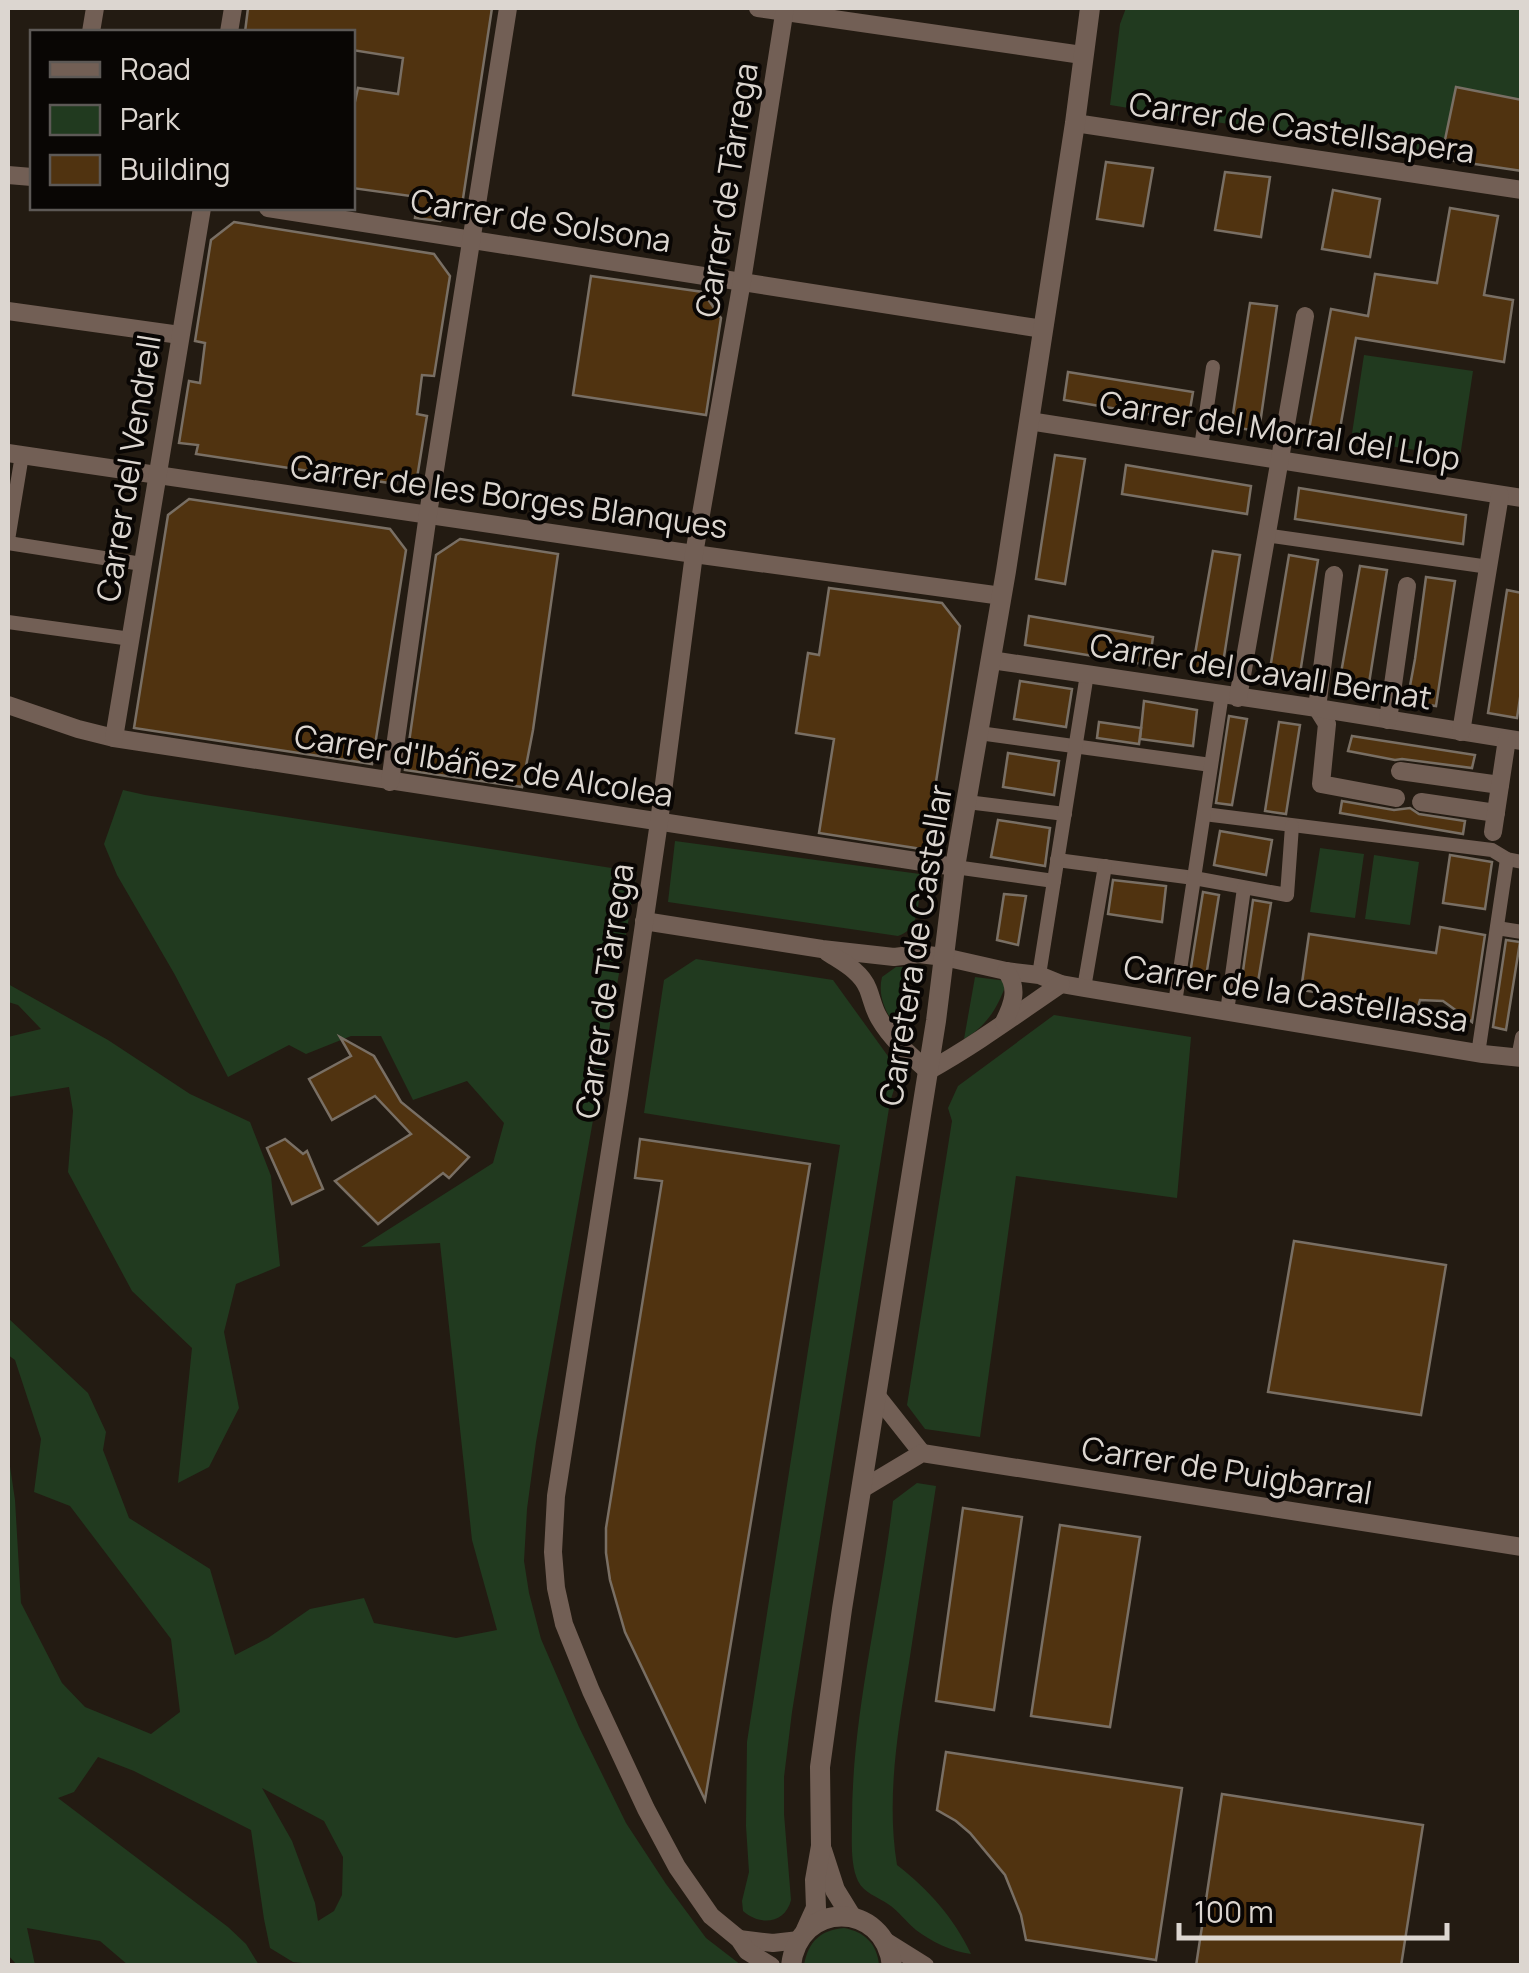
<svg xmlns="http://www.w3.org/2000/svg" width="1529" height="1973" font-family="Manrope,sans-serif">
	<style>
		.green { fill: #213a1f; fill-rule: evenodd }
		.building { fill: #503310; stroke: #796f64; stroke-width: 2.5 }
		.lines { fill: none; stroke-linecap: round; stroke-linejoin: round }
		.pedestrian { stroke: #725f55; stroke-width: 14 }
		.minor { stroke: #725f55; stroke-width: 18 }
		.tertiary { stroke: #725f55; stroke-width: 20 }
		.labels { text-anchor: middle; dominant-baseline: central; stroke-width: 8; stroke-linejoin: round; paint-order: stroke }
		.street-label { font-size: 32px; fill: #dcd6d0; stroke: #090604 }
	</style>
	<rect width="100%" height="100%" fill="#231b12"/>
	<!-- green -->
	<g class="green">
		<polygon points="1126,8 1521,8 1521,171 1110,105 1120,24"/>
		<polygon points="1364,355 1473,371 1460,457 1351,440"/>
		<path d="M123 790 145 795 637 872 536 1442 527 1509 524 1561 529 1593 541 1639 579 1727 626 1823 666 1884 706 1938 741 1965 330 1966 293 1962 270 1948 264 1919 251 1830 134 1771 98 1757 74 1792 58 1798 228 1927 246 1944 259 1965H128L100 1941 27 1928 35 1965H17L8 1955V1453L15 1500 21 1603 62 1683 85 1707 151 1734 180 1712 171 1639 70 1506 34 1492 41 1439 15 1360 8 1355V1318L88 1393 106 1432 103 1450 129 1518 210 1569 235 1655 268 1638 310 1609 364 1598 374 1623 456 1638 497 1630 472 1540 440 1243 361 1247 493 1163 504 1123 467 1081 413 1100 381 1036H351L306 1054 289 1045 228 1077 175 975 117 875 104 844ZM262 1788 324 1821 343 1857 342 1895 334 1911 318 1921 315 1903 292 1841Z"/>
		<path d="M675 841 920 874C918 896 923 928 898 936L668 902Z"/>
		<polygon points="1320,848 1364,854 1355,918 1310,912"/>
		<polygon points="1374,855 1419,862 1410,925 1365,919"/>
		<path d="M696 959 833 980 898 1070V1077L890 1102 792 1712 784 1777V1814L791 1900C785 1924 760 1926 743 1911L742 1901 749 1872 746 1826 747 1742 840 1145 644 1113 664 980Z"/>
		<path d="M896 967H910L900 1031C887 1016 877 997 882 977Z"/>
		<path d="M975 977 1007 981C999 1006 987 1026 964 1039Z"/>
		<polygon points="8,984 108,1040 190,1094 250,1122 271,1176 280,1266 236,1284 224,1332 239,1408 209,1467 178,1483 192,1348 132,1291 68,1172 73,1111 69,1087 8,1097 8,1037 41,1029 18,1005 8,1002"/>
		<polygon points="1054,1015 1191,1037 1177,1198 1016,1176 980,1437 925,1429 907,1405 952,1121 948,1108 958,1086"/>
		<path d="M917 1483 936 1486C927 1545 918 1604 909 1663 898 1730 886 1798 897 1865 928 1889 954 1918 971 1954 953 1952 930 1941 916 1930 906 1922 899 1911 888 1904 878 1897 864 1893 858 1881 850 1864 852 1839 852 1820 852 1713 881 1607 893 1501Z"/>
		<path d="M844 1928C865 1932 877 1944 879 1965H804C808 1942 820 1930 844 1928Z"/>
	</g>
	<!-- building -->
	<g class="building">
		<polygon points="248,8 492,8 462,205 440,221 415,218 418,197 352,188 352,115 358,88 398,94 403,58 352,50 352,32 245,32"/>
		<polygon points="1456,87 1522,100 1522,171 1441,159"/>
		<polygon points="1106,162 1153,168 1143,226 1097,219"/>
		<polygon points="1225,172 1270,177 1261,237 1215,230"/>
		<polygon points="1333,190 1380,199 1370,257 1322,249"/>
		<polygon points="1450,208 1498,216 1484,295 1513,300 1504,362 1356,338 1338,440 1308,435 1331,309 1368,316 1375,274 1437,283"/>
		<polygon points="234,222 434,254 450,276 434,376 422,375 417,414 427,416 417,478 397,475 396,484 196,454 198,445 179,443 189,381 200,383 205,343 195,341 211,240"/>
		<polygon points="591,276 703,292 721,318 706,415 573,395"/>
		<polygon points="1250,303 1277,306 1259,431 1231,427"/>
		<polygon points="1068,372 1193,392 1188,421 1064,400"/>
		<polygon points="1055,455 1085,459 1065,584 1036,579"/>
		<polygon points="1126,465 1251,486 1247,514 1122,494"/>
		<polygon points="1299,488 1466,515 1463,544 1295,519"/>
		<polygon points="189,499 390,529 406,550 372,764 134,728 168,515"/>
		<polygon points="460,539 558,554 533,730 522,787 405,770 436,555"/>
		<polygon points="1213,551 1240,555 1221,676 1192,671"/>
		<polygon points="1289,555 1318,560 1298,686 1268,681"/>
		<polygon points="1360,566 1387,570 1367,696 1338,690"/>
		<polygon points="1426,577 1455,581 1436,706 1407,702 1415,659"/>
		<polygon points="829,588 942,603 960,626 936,782 928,850 819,833 834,739 796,733 808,653 819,655"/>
		<polygon points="1507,590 1522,593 1522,685 1517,718 1488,713"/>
		<polygon points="1029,616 1153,637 1149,665 1025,645"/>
		<polygon points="1020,681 1072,689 1066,727 1014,719"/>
		<polygon points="1144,701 1197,710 1193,746 1140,739"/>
		<polygon points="1229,716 1247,719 1232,805 1216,803"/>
		<polygon points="1099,722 1141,728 1139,744 1097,738"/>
		<polygon points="1279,722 1300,725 1286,814 1265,811"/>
		<polygon points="1352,736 1475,755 1472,768 1402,759 1395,760 1348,751"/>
		<polygon points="1008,753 1059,761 1054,795 1003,787"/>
		<polygon points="1342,801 1394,810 1410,808 1419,814 1465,821 1463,834 1340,813"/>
		<polygon points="998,820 1050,828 1045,866 991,857"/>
		<polygon points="1220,831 1272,840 1266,875 1214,865"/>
		<polygon points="1450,855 1492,862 1485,909 1443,903"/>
		<polygon points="1113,880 1166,886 1162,922 1108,914"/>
		<polygon points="1203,892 1219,895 1205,983 1189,980"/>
		<polygon points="1004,894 1026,896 1018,945 997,940"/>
		<polygon points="1253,900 1271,903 1257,988 1241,985"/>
		<polygon points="1440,927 1485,935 1472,1022 1443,1001 1420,1000 1418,1007 1301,990 1309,934 1436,953"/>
		<polygon points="1506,940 1520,942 1506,1030 1493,1027"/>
		<polygon points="340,1037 374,1056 401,1102 469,1157 449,1178 443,1173 378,1224 335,1181 411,1134 375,1096 332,1120 309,1079 351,1056"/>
		<polygon points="285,1139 303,1154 307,1151 323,1189 292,1204 267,1148"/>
		<polygon points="640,1139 810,1164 705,1800 625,1632 610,1580 606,1553 606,1528 662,1181 635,1178"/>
		<polygon points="1294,1241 1446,1265 1421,1415 1268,1392"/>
		<polygon points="963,1508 1022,1517 994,1710 936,1701"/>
		<polygon points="1060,1525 1140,1537 1110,1727 1031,1716"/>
		<polygon points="946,1752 1182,1788 1156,1960 1026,1940 1021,1915 1005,1875 970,1833 956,1821 937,1810"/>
		<polygon points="1222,1794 1423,1825 1401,1966 1196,1966"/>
	</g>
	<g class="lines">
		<!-- pedestrian -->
		<g class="pedestrian">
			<polyline points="1201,447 1213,367"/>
			<polyline points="1265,535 1489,567"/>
			<polyline points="8,540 22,455"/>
			<polyline points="8,543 142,564"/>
			<polyline points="8,622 131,639"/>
			<polyline points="979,733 1211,765"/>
			<polyline points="967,802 1065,814"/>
			<polyline points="1204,814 1492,850 1507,859 1522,862"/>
			<polyline points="1057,860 1194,878 1287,895 1292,826"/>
			<polyline points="955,867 1054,881"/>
			<polyline points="1497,928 1522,932"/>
			<polyline points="1039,975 1087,674"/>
			<polyline points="1084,988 1105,866"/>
			<polyline points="1175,1003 1222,694"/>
			<polyline points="1227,1012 1244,888"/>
			<polyline points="1478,1054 1507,859"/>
			<polyline points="1518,1058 1522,1037"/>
		</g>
		<!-- minor -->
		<g class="minor">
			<polyline points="758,8 1082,55"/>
			<polyline points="91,32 95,8"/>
			<polyline points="229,32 233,8"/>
			<polyline points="1075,123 1522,190"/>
			<polyline points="8,175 32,177"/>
			<polyline points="268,208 1043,329"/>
			<polyline points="8,311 180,335"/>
			<polyline points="1029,421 1522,498"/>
			<polyline points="8,453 694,554 1002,596"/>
			<polyline points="1334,575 1317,708 1327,724 1321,784 1396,798"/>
			<polyline points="991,660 1317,708 1522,741"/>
			<polyline points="1238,698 1305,316"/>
			<polyline points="8,705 78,729 114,738 955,867"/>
			<polyline points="1388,720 1407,586"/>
			<polyline points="1461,732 1500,495"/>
			<polyline points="114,738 202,208"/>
			<polyline points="1400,771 1500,785"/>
			<polyline points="390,782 428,514 508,8"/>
			<polyline points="1421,802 1496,813"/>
			<polyline points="1493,832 1507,739"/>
			<polyline points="644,921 822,949 894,957 919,954 944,957 1006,971 1039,975 1061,984 1084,988 1483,1054 1522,1058"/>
			<path d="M827 952C842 962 861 971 868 989 872 999 873 1008 879 1018 891 1039 910 1055 928 1071 975 1045 1017 1014 1061 984"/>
			<path d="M1004 1022C1013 1004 1019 988 1006 971"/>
			<polyline points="877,1396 922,1453"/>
			<polyline points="862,1489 922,1453 1522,1547"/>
			<polyline points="739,1939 773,1943 799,1940"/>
			<polyline points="885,1941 925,1966"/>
			<polyline points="771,1966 747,1951 739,1939 711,1916 677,1867 646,1809 591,1691 564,1624 556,1588 553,1552 556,1496 619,1094 659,822 694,554 742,281 785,8"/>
		</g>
		<!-- tertiary -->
		<g class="tertiary">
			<polyline points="822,1850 835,1890 851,1916"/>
			<polyline points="806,1930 816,1908 815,1880 821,1846 820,1767 842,1609 936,1021 955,867 1006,571 1075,123 1090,8"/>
			<path d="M791 1966C798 1900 885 1900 892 1966"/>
		</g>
	</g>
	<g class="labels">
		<!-- street labels -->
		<g class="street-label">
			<text transform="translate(1302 127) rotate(8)">Carrer de Castellsapera</text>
			<text transform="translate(726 190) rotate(-81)">Carrer de Tàrrega</text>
			<text transform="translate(541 220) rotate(9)">Carrer de Solsona</text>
			<text transform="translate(1280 430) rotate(9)">Carrer del Morral del Llop</text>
			<text transform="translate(128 468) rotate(-81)">Carrer del Vendrell</text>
			<text transform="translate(509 496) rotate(8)">Carrer de les Borges Blanques</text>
			<text transform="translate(1261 671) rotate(9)">Carrer del Cavall Bernat</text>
			<text transform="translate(484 765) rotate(9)">Carrer d'Ibáñez de Alcolea</text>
			<text transform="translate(915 945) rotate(-81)">Carretera de Castellar</text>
			<text transform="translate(604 991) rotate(-82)">Carrer de Tàrrega</text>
			<text transform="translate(1296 993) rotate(9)">Carrer de la Castellassa</text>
			<text transform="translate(1227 1470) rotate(9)">Carrer de Puigbarral</text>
		</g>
	</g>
	<!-- border -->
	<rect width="1529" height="1973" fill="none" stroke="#dcd6d0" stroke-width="20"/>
	<!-- legend -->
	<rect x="30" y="30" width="325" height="180" fill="#090604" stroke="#5d5956" stroke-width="2.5"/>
	<rect x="50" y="62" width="50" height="15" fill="#725f55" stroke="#5d5956" stroke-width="2.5"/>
	<text x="120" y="80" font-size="30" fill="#dcd6d0">Road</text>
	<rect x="50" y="105" width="50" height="30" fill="#213a1f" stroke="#5d5956" stroke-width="2.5"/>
	<text x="120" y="130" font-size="30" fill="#dcd6d0">Park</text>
	<rect x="50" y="155" width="50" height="30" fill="#503310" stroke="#5d5956" stroke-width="2.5"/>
	<text x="120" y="180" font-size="30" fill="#dcd6d0">Building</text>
	<!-- scale -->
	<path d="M1179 1923v15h268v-15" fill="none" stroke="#dcd6d0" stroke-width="5"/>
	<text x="1194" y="1923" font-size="30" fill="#dcd6d0" stroke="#090604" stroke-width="8" paint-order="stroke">100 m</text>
</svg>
